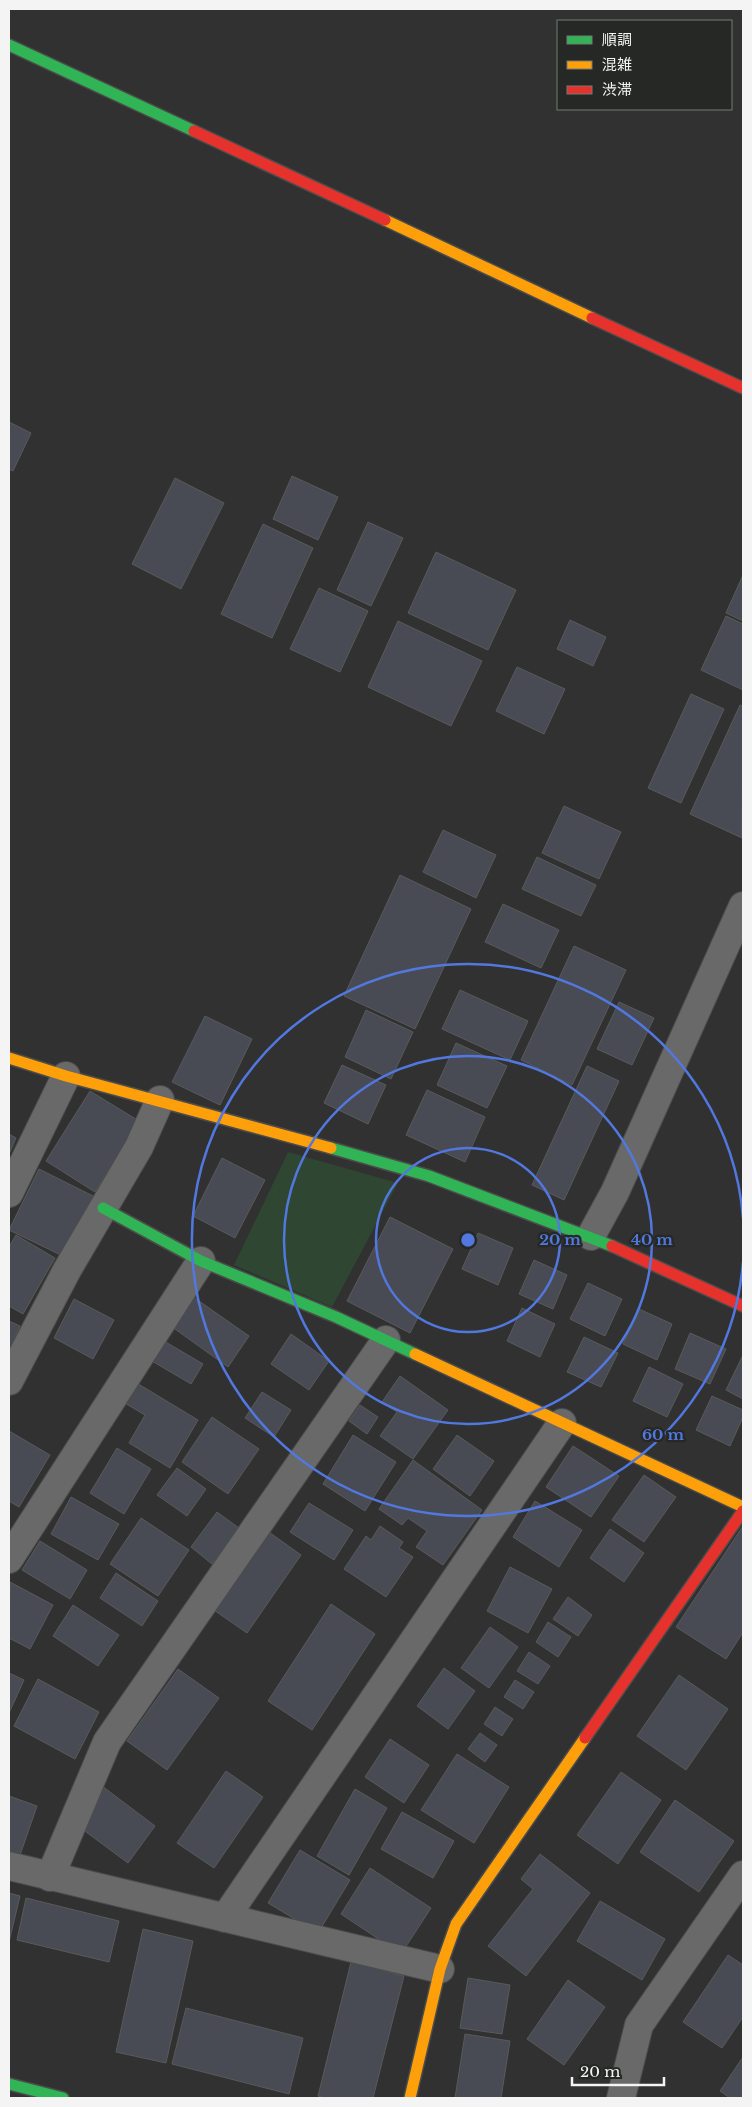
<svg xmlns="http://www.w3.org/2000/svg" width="752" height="2107" font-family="'Libre Baskerville','Noto Sans JP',serif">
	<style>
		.green { fill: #2e4632 }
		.building { fill: #494b54; stroke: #595a5a }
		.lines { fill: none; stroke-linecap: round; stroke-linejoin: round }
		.street-casing { stroke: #4b4c4b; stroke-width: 30 }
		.fast-casing { stroke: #4b4c4b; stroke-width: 14 }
		.slow-casing { stroke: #4b4c4b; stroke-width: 14 }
		.jam-casing { stroke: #4b4c4b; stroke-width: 14 }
		.street { stroke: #686968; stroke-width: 28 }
		.fast { stroke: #30b455; stroke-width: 11 }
		.slow { stroke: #ff9f0a; stroke-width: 11 }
		.jam { stroke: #e5322d; stroke-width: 11 }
		.ring { fill: none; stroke: #5278df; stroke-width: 2.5 }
		.centre { fill: #5278df; stroke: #252825; stroke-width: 2.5 }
		.ring-label { font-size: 15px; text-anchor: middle; font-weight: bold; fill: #5278df; stroke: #252825; stroke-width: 4.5; stroke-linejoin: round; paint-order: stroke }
	</style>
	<rect width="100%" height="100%" fill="#303130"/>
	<!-- green -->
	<polygon class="green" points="288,1152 398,1183 332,1307 234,1265"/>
	<!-- building -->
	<g class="building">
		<polygon points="9,422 31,433 13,471 9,469"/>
		<polygon points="292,476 338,497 318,540 273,519"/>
		<polygon points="175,478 224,503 181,589 132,564"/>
		<polygon points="368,522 403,538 371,606 337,590"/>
		<polygon points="263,524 313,548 272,638 221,614"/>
		<polygon points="436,552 516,590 488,650 408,613"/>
		<polygon points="743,575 743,621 726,613"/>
		<polygon points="319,588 368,611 340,672 290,649"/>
		<polygon points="726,616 743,624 743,690 701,670"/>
		<polygon points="570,620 606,637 593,666 557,649"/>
		<polygon points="398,621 482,661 451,726 368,687"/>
		<polygon points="517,667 565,689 544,734 496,711"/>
		<polygon points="691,694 724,709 681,803 648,788"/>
		<polygon points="740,705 743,706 742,838 690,814"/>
		<polygon points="564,806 621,832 599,879 542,853"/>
		<polygon points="443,830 496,855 476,898 423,872"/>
		<polygon points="537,857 596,885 581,916 522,889"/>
		<polygon points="400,875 471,909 415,1029 344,996"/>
		<polygon points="503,904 559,930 541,968 485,942"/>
		<polygon points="574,946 626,970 572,1085 521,1060"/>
		<polygon points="460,990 528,1021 510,1060 442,1029"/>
		<polygon points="619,1002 654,1018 632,1065 597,1049"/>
		<polygon points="366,1010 413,1032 391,1079 345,1057"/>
		<polygon points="205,1016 252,1039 220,1105 172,1082"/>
		<polygon points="456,1043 507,1066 487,1108 437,1085"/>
		<polygon points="342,1065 386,1085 368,1124 324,1103"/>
		<polygon points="587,1066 619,1081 564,1200 532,1185"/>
		<polygon points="427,1090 485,1117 465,1162 406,1135"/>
		<polygon points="90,1091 139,1121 95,1192 46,1161"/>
		<polygon points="9,1134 16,1138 9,1154"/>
		<polygon points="222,1158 265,1180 235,1238 193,1216"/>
		<polygon points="39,1169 97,1198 67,1258 9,1230"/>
		<polygon points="390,1217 453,1249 410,1333 347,1301"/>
		<polygon points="478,1233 513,1248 498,1285 462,1269"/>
		<polygon points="16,1235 55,1258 23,1314 9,1306 9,1247"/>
		<polygon points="534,1260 567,1275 553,1309 519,1294"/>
		<polygon points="588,1283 622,1299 605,1336 570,1319"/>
		<polygon points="189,1294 249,1336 228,1367 168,1324"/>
		<polygon points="74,1299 114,1320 93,1359 54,1338"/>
		<polygon points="522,1308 555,1324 540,1357 507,1341"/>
		<polygon points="639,1309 672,1324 657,1360 623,1344"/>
		<polygon points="9,1321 20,1326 9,1351"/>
		<polygon points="690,1333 726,1349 710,1384 675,1369"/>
		<polygon points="291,1334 329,1361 309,1390 271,1364"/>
		<polygon points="584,1337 618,1353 601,1387 567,1372"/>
		<polygon points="164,1341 203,1364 191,1384 152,1361"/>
		<polygon points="743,1355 743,1399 726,1390"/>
		<polygon points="649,1367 683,1384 667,1417 633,1401"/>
		<polygon points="400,1376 448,1410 413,1459 380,1436 397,1412 382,1402"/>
		<polygon points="135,1382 198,1420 170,1468 129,1443 145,1415 123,1402"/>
		<polygon points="262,1392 291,1410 274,1437 245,1418"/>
		<polygon points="712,1396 743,1410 743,1417 730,1446 696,1430"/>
		<polygon points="360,1405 378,1417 367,1434 349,1421"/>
		<polygon points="212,1417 259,1449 228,1494 182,1462"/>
		<polygon points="9,1431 50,1455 19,1507 9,1501"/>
		<polygon points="353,1435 396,1462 365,1511 323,1484"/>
		<polygon points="457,1435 494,1461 470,1496 433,1469"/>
		<polygon points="573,1446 619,1476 591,1517 546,1487"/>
		<polygon points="117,1448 151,1469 124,1514 90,1493"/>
		<polygon points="413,1460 482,1510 443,1565 416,1547 427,1531 408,1518 402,1525 379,1509"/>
		<polygon points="177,1468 206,1489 187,1516 157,1495"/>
		<polygon points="644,1475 676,1497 644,1542 612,1520"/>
		<polygon points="71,1497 119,1524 98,1560 51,1534"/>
		<polygon points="535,1501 582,1530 559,1567 513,1537"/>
		<polygon points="309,1503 353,1530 334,1560 290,1532"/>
		<polygon points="217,1512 239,1528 212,1564 191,1547"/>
		<polygon points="141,1518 189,1550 158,1596 110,1564"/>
		<polygon points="380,1526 403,1542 399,1548 413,1557 386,1597 344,1569 366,1536 371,1540"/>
		<polygon points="743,1526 743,1632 726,1659 676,1627"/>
		<polygon points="610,1529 644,1553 624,1582 590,1558"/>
		<polygon points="266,1530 301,1555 247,1633 211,1608"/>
		<polygon points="40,1541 87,1570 70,1599 22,1570"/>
		<polygon points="510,1567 552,1589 528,1633 487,1611"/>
		<polygon points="116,1573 158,1601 142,1626 100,1598"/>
		<polygon points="10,1582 53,1605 30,1649 9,1638"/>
		<polygon points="568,1597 592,1615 578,1636 553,1619"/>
		<polygon points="331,1604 375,1634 312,1730 268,1701"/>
		<polygon points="73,1605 119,1635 98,1666 53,1636"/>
		<polygon points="548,1622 571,1637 558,1657 536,1642"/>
		<polygon points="490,1627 518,1647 489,1688 461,1668"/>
		<polygon points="529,1652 550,1666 538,1684 517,1671"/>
		<polygon points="444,1668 475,1691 448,1729 417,1706"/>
		<polygon points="178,1669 219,1698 167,1770 127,1741"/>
		<polygon points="9,1673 24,1680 9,1713"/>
		<polygon points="679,1675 728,1709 686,1770 637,1736"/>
		<polygon points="38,1679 99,1712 75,1759 14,1726"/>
		<polygon points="515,1680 534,1692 523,1709 504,1697"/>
		<polygon points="495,1707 513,1719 502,1736 484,1724"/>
		<polygon points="480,1733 497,1745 485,1762 468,1749"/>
		<polygon points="390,1739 429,1765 404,1803 365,1777"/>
		<polygon points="457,1754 509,1787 474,1843 421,1810"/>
		<polygon points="226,1771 263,1797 214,1868 177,1843"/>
		<polygon points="621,1772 661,1800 618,1864 577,1835"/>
		<polygon points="102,1786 155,1826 128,1863 74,1823"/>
		<polygon points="355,1789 387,1808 349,1875 317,1856"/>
		<polygon points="9,1796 37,1806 19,1858 9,1855"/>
		<polygon points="675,1800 734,1841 699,1892 640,1852"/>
		<polygon points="402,1812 454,1841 433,1878 381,1849"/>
		<polygon points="300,1850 350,1880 318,1933 268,1903"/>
		<polygon points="540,1854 590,1893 526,1976 488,1946 533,1889 521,1879"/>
		<polygon points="370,1868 431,1908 401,1954 341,1914"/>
		<polygon points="9,1893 20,1896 9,1942"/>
		<polygon points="26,1898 119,1921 109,1962 17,1940"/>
		<polygon points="600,1901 665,1939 642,1980 577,1941"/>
		<polygon points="143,1929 193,1941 166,2063 116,2052"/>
		<polygon points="728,1955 743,1965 743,2017 722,2048 683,2022"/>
		<polygon points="351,1962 404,1976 373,2098 325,2098 318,2096"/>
		<polygon points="468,1978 510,1985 502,2034 460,2028"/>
		<polygon points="568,1980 605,2007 564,2065 527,2039"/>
		<polygon points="186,2008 303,2038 289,2094 172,2064"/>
		<polygon points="465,2034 510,2041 501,2098 455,2098"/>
		<polygon points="743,2057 743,2098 730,2098 720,2091"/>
	</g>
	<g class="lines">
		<defs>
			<g id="street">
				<polyline points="9,1193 66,1076"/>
				<polyline points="591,1236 615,1192 743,906"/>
				<polyline points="9,1381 67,1270 139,1147 160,1100"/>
				<polyline points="9,1559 201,1261"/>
				<polyline points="9,1866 440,1969"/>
				<polyline points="50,1877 107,1742 386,1340"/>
				<polyline points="225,1918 562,1423"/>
				<polyline points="621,2098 639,2025 743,1875"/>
			</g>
			<g id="fast">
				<polyline points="9,45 194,131"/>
				<polyline points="331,1148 429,1176 612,1246"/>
				<polyline points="103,1208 201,1261 336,1317 415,1354"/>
				<polyline points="9,2084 63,2098"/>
			</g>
			<g id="slow">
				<polyline points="385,220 592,318"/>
				<polyline points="9,1058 66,1076 331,1148"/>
				<polyline points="415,1354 743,1507"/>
				<polyline points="410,2098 440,1969 456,1924 585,1738"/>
			</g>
			<g id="jam">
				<polyline points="194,131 385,220"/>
				<polyline points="592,318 743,388"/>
				<polyline points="612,1246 743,1306"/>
				<polyline points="585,1738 743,1511"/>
			</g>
		</defs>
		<!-- street casing -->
		<use href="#street" class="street-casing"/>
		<!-- fast casing -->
		<use href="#fast" class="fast-casing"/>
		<!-- slow casing -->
		<use href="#slow" class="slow-casing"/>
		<!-- jam casing -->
		<use href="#jam" class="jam-casing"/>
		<!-- street -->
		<use href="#street" class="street"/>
		<!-- fast -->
		<use href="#fast" class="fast"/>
		<!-- slow -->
		<use href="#slow" class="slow"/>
		<!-- jam -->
		<use href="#jam" class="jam"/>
	</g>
	<!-- distance rings -->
	<g class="ring">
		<circle cx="468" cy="1240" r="92"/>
		<circle cx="468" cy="1240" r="184"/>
		<path d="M743 1262A276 276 0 1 1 743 1218"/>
	</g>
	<circle cx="468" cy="1240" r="8" class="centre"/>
	<g class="ring-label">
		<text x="560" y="1245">20 m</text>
		<text x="652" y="1245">40 m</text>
		<text x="663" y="1440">60 m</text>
	</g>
	<!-- border -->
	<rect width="752" height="2107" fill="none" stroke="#f3f4f3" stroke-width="20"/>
	<!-- legend -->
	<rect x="557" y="20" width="175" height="90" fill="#252825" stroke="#777a77"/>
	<rect x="567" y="36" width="25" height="8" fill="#30b455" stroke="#777a77"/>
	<text x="602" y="45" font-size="15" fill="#f3f4f3">順調</text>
	<rect x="567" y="61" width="25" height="8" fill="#ff9f0a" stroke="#777a77"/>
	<text x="602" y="70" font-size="15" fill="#f3f4f3">混雑</text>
	<rect x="567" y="86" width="25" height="8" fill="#e5322d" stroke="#777a77"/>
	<text x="602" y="95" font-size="15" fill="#f3f4f3">渋滞</text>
	<!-- scale -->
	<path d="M572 2077v8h92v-8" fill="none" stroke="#f3f4f3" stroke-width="2.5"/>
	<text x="580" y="2077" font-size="15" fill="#f3f4f3" stroke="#252825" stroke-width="4" paint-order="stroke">20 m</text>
</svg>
